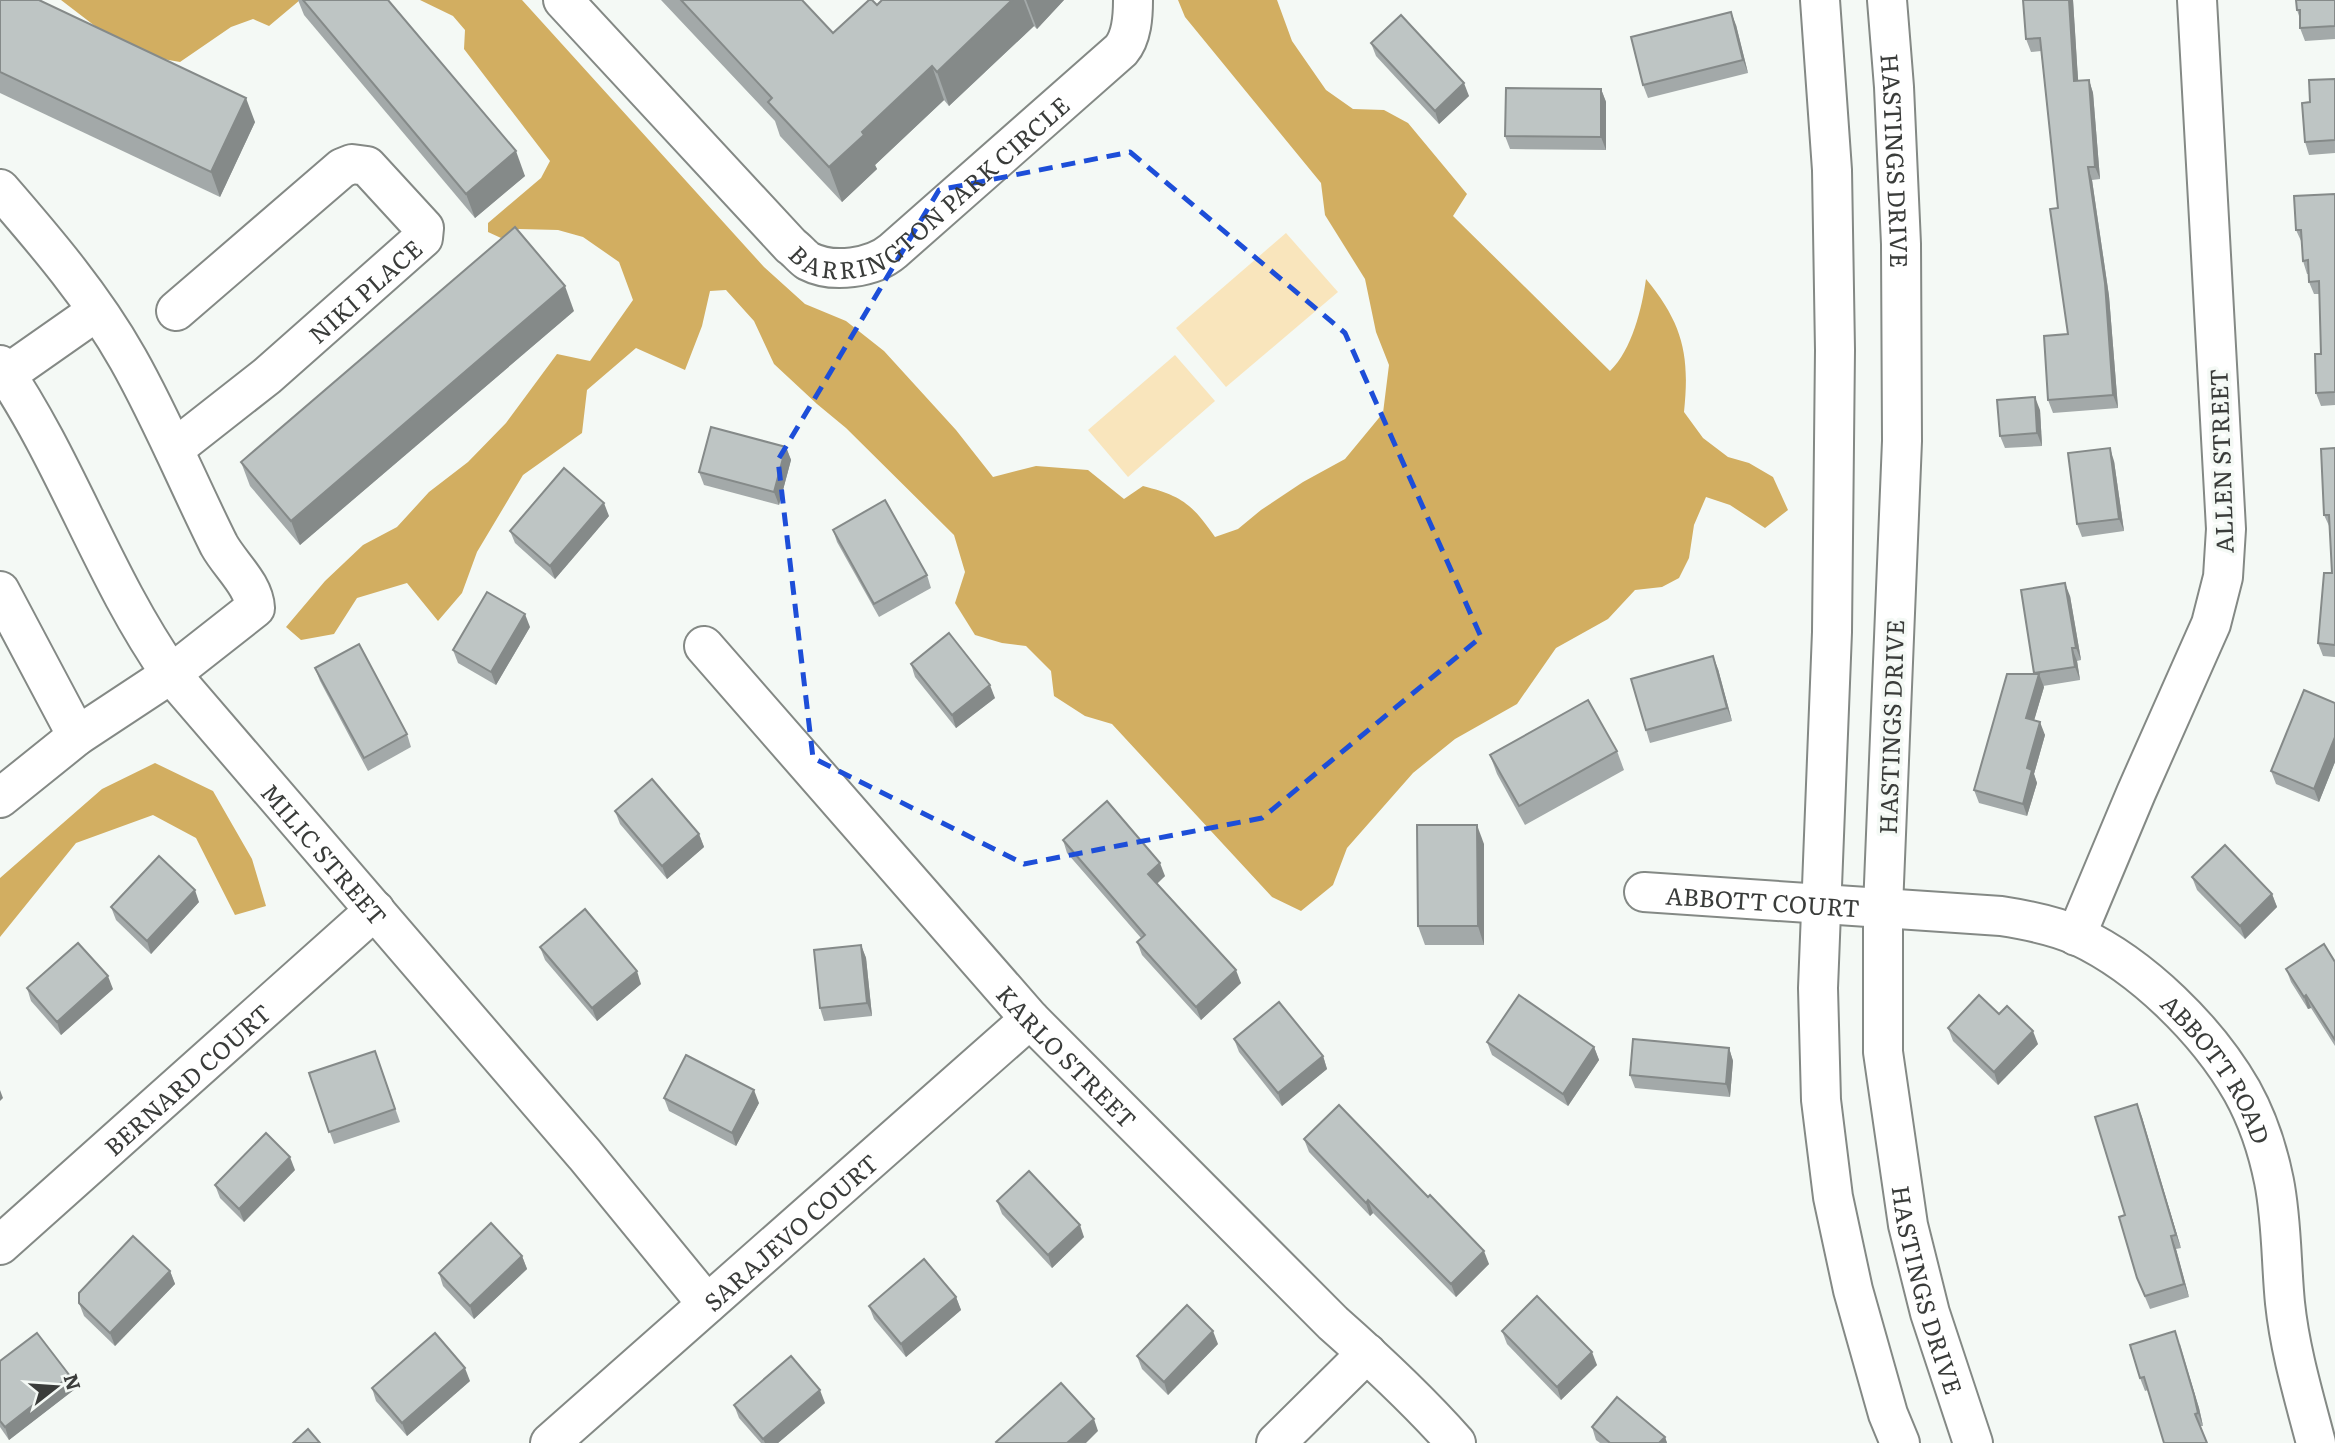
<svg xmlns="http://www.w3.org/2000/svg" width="2335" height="1443" font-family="Literata,serif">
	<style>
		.green { fill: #f9e5bc }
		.forest { fill: #d2ae61 }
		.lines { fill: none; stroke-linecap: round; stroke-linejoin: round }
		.minor-casing { stroke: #848985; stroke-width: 42 }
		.minor { stroke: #fff; stroke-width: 38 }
		.wall { fill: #a3a9a9 }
		.shaded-wall { fill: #858a89 }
		.building { fill: #bec5c4; stroke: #858a89; stroke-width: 2 }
		.marked { fill: none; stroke: #1d4ed8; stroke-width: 5; stroke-dasharray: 14 9; stroke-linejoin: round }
		.labels { text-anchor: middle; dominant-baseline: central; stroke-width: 7; stroke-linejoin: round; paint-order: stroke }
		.street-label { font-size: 24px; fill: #3a3c3a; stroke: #f4f9f5 }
	</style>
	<rect width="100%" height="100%" fill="#f4f9f5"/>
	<!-- green -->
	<g class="green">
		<polygon points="1286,233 1338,292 1226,387 1176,328"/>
		<polygon points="1175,355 1215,401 1128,477 1088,430"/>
	</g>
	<!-- forest -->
	<g class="forest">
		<polygon points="61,0 300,0 269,26 253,19 231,27 180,62 152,57 108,36"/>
		<path d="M420 0H522L764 267 805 304 846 321 884 351 956 430 993 477 1036 466 1088 470 1124 499 1143 486C1182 496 1192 504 1215 537L1238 529 1261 510 1303 482 1345 459 1383 413 1389 365 1376 332 1365 279 1325 215 1321 183 1185 17 1178 0H1277L1292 41 1326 90 1353 109 1384 110 1408 123 1467 194 1453 216 1610 371C1632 350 1642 308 1646 279 1683 324 1690 355 1684 412L1703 438 1728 457 1749 463 1773 477 1788 510 1765 528 1730 505 1706 497 1694 525 1689 558 1679 578 1662 587 1635 590 1608 619 1556 648 1517 704 1455 739 1413 773 1347 848 1333 885 1301 911 1272 897 1112 724 1085 716 1054 696 1051 671 1026 646 1002 643 975 635 955 603 965 572 954 535 846 428 817 404 774 364 754 321 726 290 710 291 702 326 685 370 636 348 587 390 582 433 523 475 477 552 462 593 438 621 407 583 357 598 334 634 301 640 286 627 325 581 363 545 397 527 429 492 468 462 506 423 557 354 590 361 633 300 619 262 583 237 558 230 519 229 501 238 488 232V223L541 178 550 161 464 49 465 30 453 16Z"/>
		<polygon points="155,763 213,791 252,859 266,906 235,915 196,838 153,815 76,843 0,937 0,878 102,789"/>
	</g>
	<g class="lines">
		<defs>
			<g id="minor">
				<path id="s1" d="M563 0 791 246C797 250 802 257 808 261 833 274 873 268 893 251L1121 50C1132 37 1133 16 1133 0"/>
				<polyline points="1820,0 1832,170 1835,350 1832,632 1818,988 1821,1100 1833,1197 1853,1290 1888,1414 1900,1443"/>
				<path id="s2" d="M1887 0 1894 87 1901 244 1902 441 1883 908V1052L1908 1225 1930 1313 1973 1443"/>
				<path d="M0 189C46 242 93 297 128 359 162 419 188 483 219 545 230 565 254 585 255 608L171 674 77 736 0 798"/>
				<path id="s3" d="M0 365C67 463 103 577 171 674L585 1155 707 1304"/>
				<polyline points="0,379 97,311"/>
				<path id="s4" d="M174 449 267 376 423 238 424 228 367 166 352 164 342 168 176 311"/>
				<polyline points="0,591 77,736"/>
				<path id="s5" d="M704 646 1030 1019 1333 1323C1376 1361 1418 1400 1456 1443"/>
				<path id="s6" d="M1644 892 2001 916C2027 920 2054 925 2078 936 2142 966 2207 1030 2242 1091 2257 1118 2268 1151 2274 1181 2282 1221 2281 1262 2285 1303 2290 1351 2304 1397 2316 1443"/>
				<polyline points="2076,936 2136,793 2211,624 2223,577 2226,529 2197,0"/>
				<path id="s7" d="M0 1245 375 910"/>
				<path id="s8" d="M550 1443 1030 1019"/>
				<polyline points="1276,1443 1367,1353"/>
			</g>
		</defs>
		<!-- minor casing -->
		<use href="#minor" class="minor-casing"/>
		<!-- minor -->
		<use href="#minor" class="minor"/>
	</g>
	<!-- wall -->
	<g class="wall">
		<polygon points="0,0 255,122 220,197 0,93"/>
		<polygon points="298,0 388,0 525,176 475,218 304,15"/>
		<polygon points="661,0 802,0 833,33 877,5 882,0 1064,0 1037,29 1034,26 949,106 944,100 875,165 877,169 842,202 780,136 775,121"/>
		<polygon points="2073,0 2078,81 2089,80 2093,93 2100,179 2092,180 2109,296 2118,408 2053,413 2048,400 2068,334 2058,208 2041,51 2031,52 2026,39"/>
		<polygon points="2335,0 2335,39 2305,41 2300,28 2300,19 2297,10"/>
		<polygon points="1736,25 1748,73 1648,98 1643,85"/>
		<polygon points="1371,43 1469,96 1439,124 1376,56"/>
		<polygon points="2335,79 2335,153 2309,155 2305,142 2310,102"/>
		<polygon points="1601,89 1606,102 1606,150 1510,149 1505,136"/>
		<polygon points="2335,194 2335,405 2321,406 2316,393 2321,354 2319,294 2314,294 2309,282 2309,274 2307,274 2303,261 2302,243 2296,230"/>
		<polygon points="574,311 300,545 250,486 241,462"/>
		<polygon points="2040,410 2042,446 2005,448 2000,436"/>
		<polygon points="786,447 791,460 779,505 704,485 699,472"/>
		<polygon points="2335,448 2335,657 2323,656 2318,643 2332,573 2330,528 2324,515"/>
		<polygon points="2114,461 2124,531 2082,537 2077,524"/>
		<polygon points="609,516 555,579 515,543 510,531"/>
		<polygon points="833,530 927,575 931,588 879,617 837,542"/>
		<polygon points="2021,590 2070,596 2081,660 2077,661 2080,680 2043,686 2044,687 2034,720 2045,735 2034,774 2037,783 2027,816 1979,803 1974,790 2034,674"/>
		<polygon points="530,627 496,685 458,663 453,650"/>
		<polygon points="911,664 995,698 956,728 915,677"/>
		<polygon points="315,668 407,734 411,747 368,771 320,681"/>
		<polygon points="1718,669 1732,721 1650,743 1646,730"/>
		<polygon points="2335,703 2335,762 2319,802 2276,784 2271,771"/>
		<polygon points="1617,751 1624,770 1525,825 1497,774 1490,755"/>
		<polygon points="615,811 699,834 704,847 667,879 620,824"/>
		<polygon points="1063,840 1165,876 1157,884 1241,983 1201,1020 1142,955 1137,942 1141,938 1067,853"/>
		<polygon points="1484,844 1484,945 1425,945 1418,926"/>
		<polygon points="2192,877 2272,894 2277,907 2245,939 2197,890"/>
		<polygon points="199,902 151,954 116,920 111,907"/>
		<polygon points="861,945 866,958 872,1016 824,1021 820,1008"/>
		<polygon points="540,947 641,984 597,1021 545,960"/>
		<polygon points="2335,962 2335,1046 2311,1008 2308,1009 2291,982 2286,969"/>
		<polygon points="27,988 113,989 61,1035 31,1001"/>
		<polygon points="1948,1028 2038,1044 1998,1085 1953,1041"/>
		<polygon points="1234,1039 1323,1056 1327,1069 1282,1106 1239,1052"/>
		<polygon points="1487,1042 1594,1047 1599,1060 1568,1106 1492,1055"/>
		<polygon points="1729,1048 1733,1061 1730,1097 1635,1088 1630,1075"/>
		<polygon points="375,1051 400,1122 334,1144 309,1073"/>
		<polygon points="664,1098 759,1103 736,1146 669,1111"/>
		<polygon points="2137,1104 2181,1248 2176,1249 2189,1297 2150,1309 2137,1278 2125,1215"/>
		<polygon points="1304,1139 1489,1264 1456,1297 1373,1213 1370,1216 1309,1152"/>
		<polygon points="295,1170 244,1222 220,1198 215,1185"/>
		<polygon points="997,1201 1084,1237 1052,1268 1002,1214"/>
		<polygon points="522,1256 527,1269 474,1319 443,1286 439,1273"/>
		<polygon points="170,1271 175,1284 115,1346 84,1316 79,1303"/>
		<polygon points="956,1297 961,1310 906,1357 874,1319 869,1306"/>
		<polygon points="1502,1331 1597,1365 1561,1400 1507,1344"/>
		<polygon points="1218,1344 1168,1395 1142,1369 1137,1356"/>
		<polygon points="2180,1344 2199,1408 2203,1426 2200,1426 2148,1390 2145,1391 2140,1378"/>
		<polygon points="0,1361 70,1376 75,1389 9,1440 0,1427"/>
		<polygon points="470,1381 407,1436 376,1401 372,1388"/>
		<polygon points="825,1403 778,1443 761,1443 739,1418 734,1405"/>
		<polygon points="1592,1427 1665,1437 1667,1443 1600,1443 1596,1440"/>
	</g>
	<!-- shaded-wall -->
	<g class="shaded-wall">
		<polygon points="1012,0 1024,0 1034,26 949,106 937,72"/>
		<polygon points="1026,0 1064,0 1037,29"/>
		<polygon points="2069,0 2073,0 2079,94 2074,81"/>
		<polygon points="1731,12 1736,25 1748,73 1743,60"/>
		<polygon points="932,66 944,100 875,165 877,169 842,202 829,167 862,132"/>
		<polygon points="2089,80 2093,93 2100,179 2095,167"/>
		<polygon points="1464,83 1469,96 1439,124 1435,111"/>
		<polygon points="1601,89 1606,102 1606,150 1601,137"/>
		<polygon points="246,98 255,122 220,197 211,172"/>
		<polygon points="516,151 525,176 475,218 466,194"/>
		<polygon points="2088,167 2092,180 2109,296 2118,408 2113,395"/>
		<polygon points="565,286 574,311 300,545 291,521"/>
		<polygon points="2035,397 2040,410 2042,446 2037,433"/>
		<polygon points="786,447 791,460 779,505 774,492"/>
		<polygon points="2110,448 2114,461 2124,531 2119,519"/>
		<polygon points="604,503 609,516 555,579 550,566"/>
		<polygon points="2065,583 2070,596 2081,660 2076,648"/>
		<polygon points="525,614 530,627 496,685 491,672"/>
		<polygon points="2072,648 2077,661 2080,680 2075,667"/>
		<polygon points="1713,656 1718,669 1732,721 1727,708"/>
		<polygon points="2039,674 2044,687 2031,731 2026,718"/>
		<polygon points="990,685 995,698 956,728 952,715"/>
		<polygon points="2040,722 2045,735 2034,774 2037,783 2027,816 2023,804 2027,768"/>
		<polygon points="2335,737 2335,762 2319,802 2314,789"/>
		<polygon points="1477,825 1484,844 1484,945 1478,926"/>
		<polygon points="699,834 704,847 667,879 662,866"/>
		<polygon points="1160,863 1165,876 1153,887 1148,874"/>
		<polygon points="195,890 199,902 151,954 147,941"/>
		<polygon points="2272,894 2277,907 2245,939 2240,926"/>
		<polygon points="861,945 866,958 872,1016 867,1003"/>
		<polygon points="1236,970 1241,983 1201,1020 1196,1007"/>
		<polygon points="637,971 641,984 597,1021 592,1008"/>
		<polygon points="108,976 113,989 61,1035 57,1022"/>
		<polygon points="2306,995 2311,1008 2308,1009 2304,997"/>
		<polygon points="2033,1031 2038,1044 1998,1085 1994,1072"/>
		<polygon points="1594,1047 1599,1060 1568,1106 1563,1094"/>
		<polygon points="1729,1048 1733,1061 1730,1097 1726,1084"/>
		<polygon points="1323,1056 1327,1069 1282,1106 1278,1093"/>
		<polygon points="0,1090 3,1098 0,1101"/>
		<polygon points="754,1090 759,1103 736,1146 732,1133"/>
		<polygon points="2137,1104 2142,1117 2181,1248 2176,1235"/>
		<polygon points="290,1157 295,1170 244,1222 239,1209"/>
		<polygon points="1368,1200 1373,1213 1370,1216 1366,1203"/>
		<polygon points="1080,1225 1084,1237 1052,1268 1048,1255"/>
		<polygon points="2171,1236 2176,1249 2189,1297 2184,1284"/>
		<polygon points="1484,1251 1489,1264 1456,1297 1451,1284"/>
		<polygon points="522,1256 527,1269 474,1319 470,1306"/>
		<polygon points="170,1271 175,1284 115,1346 110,1333"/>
		<polygon points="956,1297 961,1310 906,1357 901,1344"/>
		<polygon points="1213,1331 1218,1344 1168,1395 1164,1382"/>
		<polygon points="2175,1331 2199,1408 2203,1426 2198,1413"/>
		<polygon points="1592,1352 1597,1365 1561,1400 1557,1387"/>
		<polygon points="465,1368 470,1381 407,1436 402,1423"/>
		<polygon points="70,1376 75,1389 9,1440 5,1427"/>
		<polygon points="820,1390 825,1403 778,1443 765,1443 763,1439"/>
		<polygon points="1094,1419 1098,1431 1086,1443 1067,1443"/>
		<polygon points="1665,1437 1667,1443 1659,1443"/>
	</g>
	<!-- building -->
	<g class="building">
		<polygon points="0,0 39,0 246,98 211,172 0,72"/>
		<polygon points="303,0 388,0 516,151 466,194"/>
		<polygon points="681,0 802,0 833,33 869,0 872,0 877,5 882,0 1012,0 937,72 932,66 862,132 864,135 829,167 768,102 772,98"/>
		<polygon points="2023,0 2069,0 2074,81 2089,80 2095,167 2088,167 2105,283 2113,395 2048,400 2044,336 2068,334 2050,209 2058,208 2040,38 2026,39"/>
		<polygon points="2296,0 2335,0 2335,26 2300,28 2300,10 2297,10"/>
		<polygon points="1731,12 1743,60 1643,85 1631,37"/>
		<polygon points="1401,15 1464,83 1435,111 1371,43"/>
		<polygon points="2335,79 2335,140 2305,142 2302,103 2310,102 2309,80"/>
		<polygon points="1506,88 1601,89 1601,137 1505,136"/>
		<polygon points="2335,194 2335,392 2316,393 2315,354 2321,354 2319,281 2309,282 2308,260 2303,261 2301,230 2296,230 2294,196"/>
		<polygon points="515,227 565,286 291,521 241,462"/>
		<polygon points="2035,397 2037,433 2000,436 1997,400"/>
		<polygon points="711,427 786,447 774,492 699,472"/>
		<polygon points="2110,448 2119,519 2077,524 2068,453"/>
		<polygon points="2335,448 2335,645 2318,643 2324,573 2332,573 2329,515 2324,515 2321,449"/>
		<polygon points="564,468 604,503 550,566 510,531"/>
		<polygon points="885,500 927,575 874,604 833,530"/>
		<polygon points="2065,583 2076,648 2072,648 2075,667 2034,673 2021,590"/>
		<polygon points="487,592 525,614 491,672 453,650"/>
		<polygon points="949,633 990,685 952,715 911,664"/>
		<polygon points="359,644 407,734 364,758 315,668"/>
		<polygon points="1713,656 1727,708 1646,730 1631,679"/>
		<polygon points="2007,674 2039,674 2026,718 2040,722 2027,768 2032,770 2023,804 1974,790"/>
		<polygon points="2304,690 2335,703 2335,737 2314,789 2271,771"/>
		<polygon points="1588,700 1617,751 1519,806 1490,755"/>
		<polygon points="652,779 699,834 662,866 615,811"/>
		<polygon points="1107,801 1160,863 1148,874 1236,970 1196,1007 1137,942 1145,935 1063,840"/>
		<polygon points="1417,825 1477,825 1478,926 1418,926"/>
		<polygon points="2225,845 2272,894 2240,926 2192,877"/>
		<polygon points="159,856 195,890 147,941 111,907"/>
		<polygon points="585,909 637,971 592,1008 540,947"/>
		<polygon points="78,943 108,976 57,1022 27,988"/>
		<polygon points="2324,944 2335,962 2335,1040 2306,995 2304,997 2286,969"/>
		<polygon points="861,945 867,1003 820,1008 814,950"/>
		<polygon points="1519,995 1594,1047 1563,1094 1487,1042"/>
		<polygon points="1979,995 1999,1014 2007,1006 2033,1031 1994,1072 1948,1028"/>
		<polygon points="1279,1002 1323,1056 1278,1093 1234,1039"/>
		<polygon points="1633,1039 1729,1048 1726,1084 1630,1075"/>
		<polygon points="375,1051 395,1109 329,1132 309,1073"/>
		<polygon points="686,1055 754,1090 732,1133 664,1098"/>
		<polygon points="2137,1104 2176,1235 2171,1236 2184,1284 2145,1296 2137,1278 2119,1217 2125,1215 2095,1117"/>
		<polygon points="1339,1105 1428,1197 1430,1195 1484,1251 1451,1284 1368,1200 1366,1203 1304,1139"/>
		<polygon points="266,1133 290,1157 239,1209 215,1185"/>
		<polygon points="1029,1171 1080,1225 1048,1255 997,1201"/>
		<polygon points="491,1223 522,1256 470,1306 439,1273"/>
		<polygon points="133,1236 170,1271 110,1333 79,1303 79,1293"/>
		<polygon points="924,1259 956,1297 901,1344 869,1306"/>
		<polygon points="1537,1296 1592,1352 1557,1387 1502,1331"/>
		<polygon points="1187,1305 1213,1331 1164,1382 1137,1356"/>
		<polygon points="2175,1331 2194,1395 2198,1413 2195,1414 2207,1443 2164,1443 2144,1377 2140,1378 2130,1345"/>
		<polygon points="37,1333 70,1376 5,1427 0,1421 0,1361"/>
		<polygon points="435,1333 465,1368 402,1423 372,1388"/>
		<polygon points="791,1356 820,1390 763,1439 734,1405"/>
		<polygon points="1061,1383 1094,1419 1067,1443 997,1443 996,1442"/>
		<polygon points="1617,1397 1665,1437 1659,1443 1610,1443 1592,1427"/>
		<polygon points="308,1429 320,1443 293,1443"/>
	</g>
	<!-- marked area -->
	<path class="marked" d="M1130 152 1345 333 1481 637 1262 818 1024 864 813 758 778 460 939 190Z"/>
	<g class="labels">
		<!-- street labels -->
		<g class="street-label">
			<text stroke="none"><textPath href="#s2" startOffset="161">HASTINGS DRIVE</textPath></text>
			<text stroke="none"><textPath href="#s1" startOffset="508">BARRINGTON PARK CIRCLE</textPath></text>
			<text stroke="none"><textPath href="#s4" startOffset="248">NIKI PLACE</textPath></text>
			<text transform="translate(2220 461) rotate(-92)">ALLEN STREET</text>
			<text transform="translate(1890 727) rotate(-88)">HASTINGS DRIVE</text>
			<text stroke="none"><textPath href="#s3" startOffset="590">MILIC STREET</textPath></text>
			<text stroke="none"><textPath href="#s6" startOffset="119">ABBOTT COURT</textPath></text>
			<text stroke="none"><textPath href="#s5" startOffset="548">KARLO STREET</textPath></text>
			<text stroke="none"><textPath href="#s6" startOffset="634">ABBOTT ROAD</textPath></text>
			<text stroke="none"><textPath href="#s7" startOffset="250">BERNARD COURT</textPath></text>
			<text stroke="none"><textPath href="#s8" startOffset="320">SARAJEVO COURT</textPath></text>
			<text stroke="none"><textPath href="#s2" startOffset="1295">HASTINGS DRIVE</textPath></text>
		</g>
	</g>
	<!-- north arrow -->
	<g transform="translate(56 1387) rotate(73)" stroke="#f4f9f5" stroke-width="5" paint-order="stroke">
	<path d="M0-5L12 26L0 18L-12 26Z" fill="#3a3c3a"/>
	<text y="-10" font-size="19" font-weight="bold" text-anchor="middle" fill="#3a3c3a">N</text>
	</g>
</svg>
